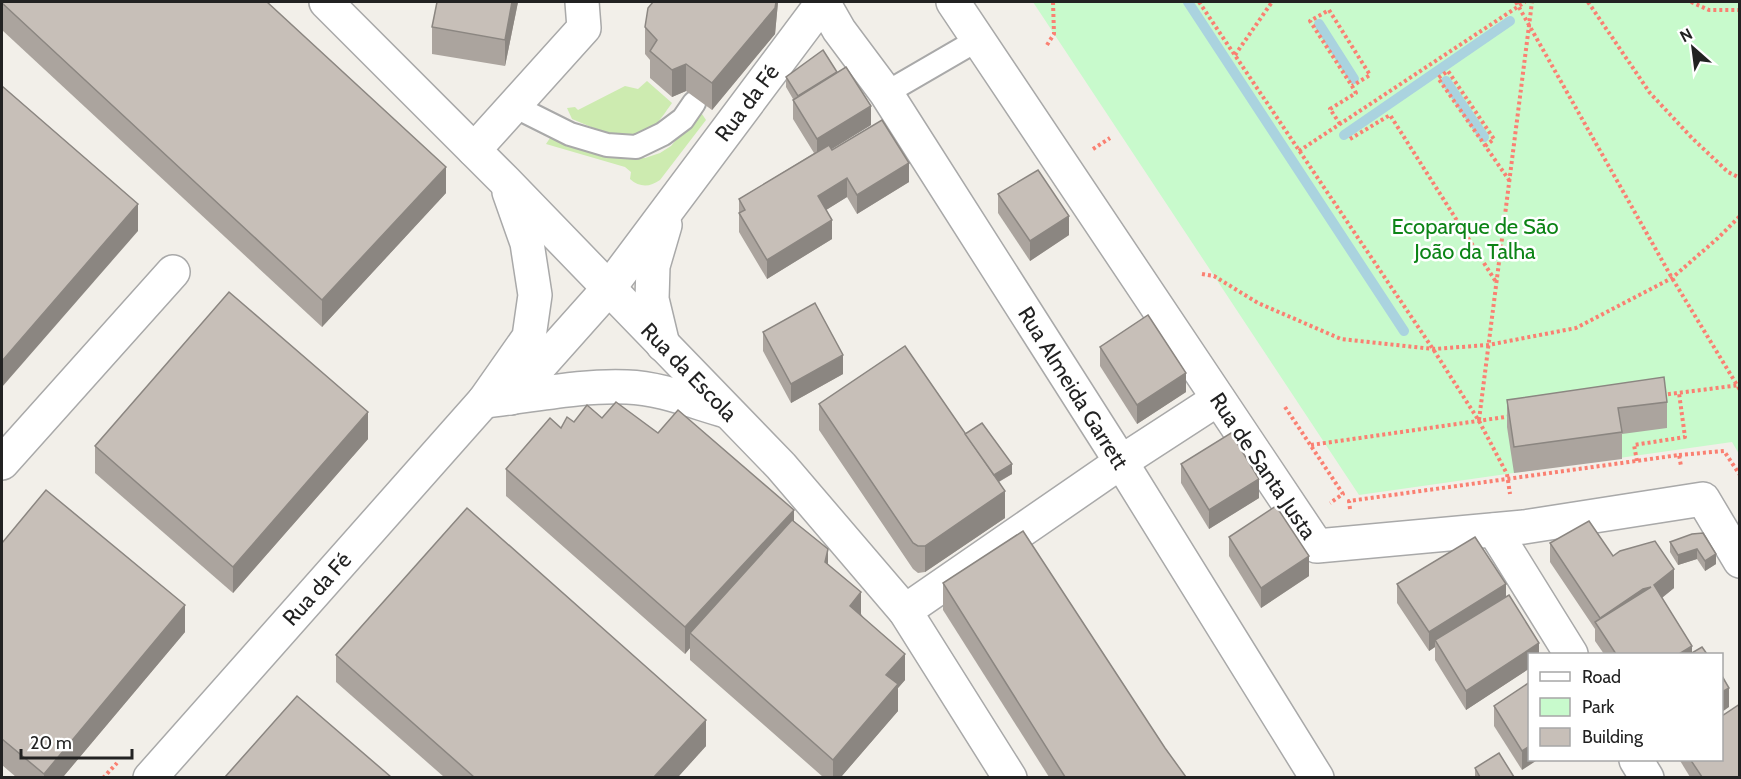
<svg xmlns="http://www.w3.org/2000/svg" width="1741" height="779" font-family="Cabin,sans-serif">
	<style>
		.grass { fill: #cdebb0 }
		.park { fill: #c8facc }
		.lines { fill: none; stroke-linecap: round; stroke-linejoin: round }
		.stream { stroke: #aad3df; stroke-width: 10 }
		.lane-casing { stroke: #a9a9a9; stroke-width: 26 }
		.street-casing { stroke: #a9a9a9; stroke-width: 36 }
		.path { stroke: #fa8072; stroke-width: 4; stroke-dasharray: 3 3; stroke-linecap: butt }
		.lane { stroke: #fff; stroke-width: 22 }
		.street { stroke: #fff; stroke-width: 33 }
		.wall { fill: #aba49e }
		.shaded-wall { fill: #8b8681 }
		.building { fill: #c7bfb8; stroke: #8b8681; stroke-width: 1.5 }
		.labels { text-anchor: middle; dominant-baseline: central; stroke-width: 5; stroke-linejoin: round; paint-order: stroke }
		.street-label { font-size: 22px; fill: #222; stroke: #fff }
		.park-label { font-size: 22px; fill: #0c8416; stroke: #fff }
	</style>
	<rect width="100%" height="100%" fill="#f2efe9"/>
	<!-- grass -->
	<g class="grass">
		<path d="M647 81 672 103C666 111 659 123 650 129 624 145 597 129 572 119L567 108 575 107 578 110 625 86 638 89Z"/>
		<path d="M700 111 706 120 660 180C650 187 640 188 630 179L631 172 625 167 546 144 550 138 645 158 660 153 671 146Z"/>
	</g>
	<!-- park -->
	<polygon class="park" points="1033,2 1739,2 1739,454 1732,442 1359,495"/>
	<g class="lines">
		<!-- stream -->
		<g class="stream">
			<polyline points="1188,2 1404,331"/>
			<polyline points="1319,24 1354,79"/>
			<polyline points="1446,81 1484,137"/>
			<polyline points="1344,135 1510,21"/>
		</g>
		<defs>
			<g id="lane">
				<polyline points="886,93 979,39"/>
				<polyline points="514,106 570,134 607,145 636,147 663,134 683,119 694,103"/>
			</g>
			<g id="street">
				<polyline points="326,2 505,181 781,466 905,611 1010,778"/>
				<polyline points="823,2 839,30 886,93 1121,462 1317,778"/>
				<polyline points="953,2 1317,546 1524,527 1703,499 1740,561"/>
				<polyline points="474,150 584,28 582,2"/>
				<path d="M509 192 527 243 535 295 529 337 484 401C532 396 579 385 627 387 660 388 694 402 726 411"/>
				<polyline points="663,345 652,299 653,266 665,225"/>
				<polyline points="511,398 609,288 823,2"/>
				<polyline points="2,463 173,272"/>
				<polyline points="1494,530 1571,654"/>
				<polyline points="905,611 1121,462 1218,399"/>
				<polyline points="1636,760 1647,778"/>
				<polyline points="150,778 484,401"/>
			</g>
		</defs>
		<!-- lane casing -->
		<use href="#lane" class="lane-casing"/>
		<!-- street casing -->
		<use href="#street" class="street-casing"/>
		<!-- path -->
		<g class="path">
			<polyline points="1199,2 1433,349 1479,421 1507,474 1510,494"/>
			<polyline points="1516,2 1672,278 1740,390"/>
			<polyline points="1588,2 1650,93 1692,138 1728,172 1740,178"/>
			<polyline points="1691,2 1709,10 1740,10"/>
			<polyline points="1047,45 1054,34 1053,2"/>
			<polyline points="1235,55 1272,2"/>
			<polyline points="1340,124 1330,109 1356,93 1352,86 1310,21 1329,10 1370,75 1352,86"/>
			<polyline points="1350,139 1390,115 1496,282"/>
			<polyline points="1485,146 1494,139 1448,71 1438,78 1509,180"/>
			<polyline points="1093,149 1110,138"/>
			<polyline points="1299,151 1525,2"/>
			<polyline points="1202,274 1214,276 1258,303 1341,339 1433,349 1488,345 1576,328 1672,278 1718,238 1740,216"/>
			<polyline points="1662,395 1740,385"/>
			<polyline points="1285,407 1343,494 1330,503"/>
			<polyline points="1479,420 1532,2"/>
			<polyline points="1311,445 1512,416"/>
			<polyline points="1679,455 1724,451 1740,475"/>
			<polyline points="1637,461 1634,445 1685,437 1679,393"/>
			<polyline points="1350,509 1349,501 1679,455 1681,466"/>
			<polyline points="103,778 117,763"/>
		</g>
		<!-- lane -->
		<use href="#lane" class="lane"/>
		<!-- street -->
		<use href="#street" class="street"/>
	</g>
	<!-- wall -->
	<g class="wall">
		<polygon points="2,2 446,193 322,327 2,30"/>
		<polygon points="437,2 518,2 505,66 432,54 432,27"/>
		<polygon points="778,2 775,34 712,110 686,91 672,97 650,78 650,60 645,54 645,27"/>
		<polygon points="786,77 871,125 832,149 832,150 909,182 857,214 847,197 826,210 832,239 767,279 739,232 739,199 814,153 793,119 793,99 786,87"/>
		<polygon points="998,194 1069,235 1030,261 998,213"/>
		<polygon points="763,332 843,374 791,403 763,351"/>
		<polygon points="1100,347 1186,392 1137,424 1100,366"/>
		<polygon points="1507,400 1667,402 1667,428 1622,434 1622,459 1514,473 1507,427"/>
		<polygon points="819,404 1012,474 999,482 1005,518 925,572 918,573 913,569 819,430"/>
		<polygon points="602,418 658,433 794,521 828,564 905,680 898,688 898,711 841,777 823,777 690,660 690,648 685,654 506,496 506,469 561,428"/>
		<polygon points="368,439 233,593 95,473 95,446"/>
		<polygon points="1181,464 1259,498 1209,529 1181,483"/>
		<polygon points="1229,537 1309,576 1261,608 1229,556"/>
		<polygon points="1670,542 1716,554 1716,564 1705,571 1697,559 1678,565 1670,552"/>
		<polygon points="2,543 185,632 63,777 16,777 2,765"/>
		<polygon points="1550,543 1613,556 1674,588 1662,598 1692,653 1707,654 1604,654 1595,641 1595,629 1550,562"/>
		<polygon points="943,583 1165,748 1186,777 1049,777 943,610"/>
		<polygon points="1397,584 1506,597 1539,654 1530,654 1530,668 1466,710 1435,660 1435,647 1429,651 1397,603"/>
		<polygon points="336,655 706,746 678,777 444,777 336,682"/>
		<polygon points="1530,682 1522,770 1494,726 1494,706"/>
		<polygon points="1679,759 1722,759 1740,777 1690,777"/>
		<polygon points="1475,768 1514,777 1475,777"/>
	</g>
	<!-- shaded-wall -->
	<g class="shaded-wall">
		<polygon points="512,2 518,2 505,66 505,40"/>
		<polygon points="776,2 778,2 775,34 712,110 712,83"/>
		<polygon points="686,64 686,91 672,97 672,70"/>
		<polygon points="871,106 871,125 817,158 817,139"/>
		<polygon points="909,163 909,182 857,214 857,195"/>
		<polygon points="446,167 446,193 322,327 322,300"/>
		<polygon points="847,178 847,197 818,215 818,196"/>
		<polygon points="138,204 138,231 2,387 2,361"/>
		<polygon points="1069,216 1069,235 1030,261 1030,241"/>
		<polygon points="832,220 832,239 767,279 767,260"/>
		<polygon points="843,355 843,374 791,403 791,384"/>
		<polygon points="1186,373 1186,392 1137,424 1137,405"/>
		<polygon points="368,412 368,439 233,593 233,567"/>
		<polygon points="1012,464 1012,474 991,486 991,476"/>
		<polygon points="1259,479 1259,498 1209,529 1209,510"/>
		<polygon points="1005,491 1005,518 925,572 925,546"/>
		<polygon points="794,510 794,536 690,633 690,648 685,654 685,627"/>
		<polygon points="828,549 828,576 825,562"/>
		<polygon points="1697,549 1697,559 1678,565 1678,555"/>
		<polygon points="1716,554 1716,564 1705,571 1705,561"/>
		<polygon points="1309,556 1309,576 1261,608 1261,588"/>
		<polygon points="1674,569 1674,588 1654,604 1654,585"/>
		<polygon points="1506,584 1506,604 1435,640 1435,647 1429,651 1429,632"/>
		<polygon points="1651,587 1600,630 1600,618 1643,589"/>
		<polygon points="861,592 861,618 850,606"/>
		<polygon points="185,605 185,632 63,777 44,777 44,774"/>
		<polygon points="1539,643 1539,654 1530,654 1530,668 1466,710 1466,691"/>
		<polygon points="1692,646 1692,654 1679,654"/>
		<polygon points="905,654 905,680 898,688 898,711 841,777 833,777 833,760 886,675"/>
		<polygon points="1729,688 1729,707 1722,712 1722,692"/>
		<polygon points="706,720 706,746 678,777 654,777"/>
		<polygon points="1530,746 1530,759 1539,759 1522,770 1522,751"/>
	</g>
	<!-- building -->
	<g class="building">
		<polygon points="2,2 267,2 446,167 322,300 2,3"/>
		<polygon points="437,2 512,2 505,40 432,27"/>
		<polygon points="653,2 776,2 775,8 712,83 686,64 672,70 650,51 657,40 645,27 648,8"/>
		<polygon points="823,50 837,72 798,96 786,77"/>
		<polygon points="846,67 871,106 817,139 793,100"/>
		<polygon points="2,86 138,204 2,361"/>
		<polygon points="882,120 909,163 857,195 847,178 818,196 832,220 767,260 739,213 745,210 739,199 829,145 832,150"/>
		<polygon points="1038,170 1069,216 1030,241 998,194"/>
		<polygon points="229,292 368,412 233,567 95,446"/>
		<polygon points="815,303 843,355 791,384 763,332"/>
		<polygon points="1148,315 1186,373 1137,405 1100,347"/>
		<polygon points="905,346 1005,491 925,546 918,546 913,543 819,404"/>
		<polygon points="1664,377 1667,402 1618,408 1622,432 1514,447 1507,400"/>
		<polygon points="616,402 658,433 678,410 794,510 685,627 506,469 550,418 561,428 567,417 574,422 587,405 602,418"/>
		<polygon points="982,423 1012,464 994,475 965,434"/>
		<polygon points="1231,433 1259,479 1209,510 1181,464"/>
		<polygon points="46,490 185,605 44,774 2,739 2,543"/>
		<polygon points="1276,506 1309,556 1261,588 1229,537"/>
		<polygon points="467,508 706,720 654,777 474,777 336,655"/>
		<polygon points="792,520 828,549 825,562 861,592 850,606 905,654 886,675 898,684 833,760 690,633"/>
		<polygon points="1589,521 1613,556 1620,551 1655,541 1674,569 1654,585 1692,646 1679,654 1616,654 1595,622 1651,587 1643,589 1600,618 1550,543"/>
		<polygon points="1023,531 1165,748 1186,777 1065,777 943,583"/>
		<polygon points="1703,533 1716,554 1705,561 1697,549 1678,555 1670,542 1692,534"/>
		<polygon points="1475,537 1506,584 1429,632 1397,584"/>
		<polygon points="1509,595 1539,643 1466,691 1435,640"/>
		<polygon points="1702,647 1707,654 1690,654"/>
		<polygon points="1722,676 1729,688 1722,692"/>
		<polygon points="1530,682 1530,746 1522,751 1494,706"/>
		<polygon points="297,696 391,777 225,777"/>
		<polygon points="1740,704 1740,777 1702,777 1690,759 1722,759 1722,716"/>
		<polygon points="1499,753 1514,777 1480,777 1475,768"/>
	</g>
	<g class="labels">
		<!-- street labels -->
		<g class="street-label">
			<text transform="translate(747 103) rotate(-53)">Rua da Fé</text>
			<text transform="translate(689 372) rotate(46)">Rua da Escola</text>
			<text transform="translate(1073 388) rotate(58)">Rua Almeida Garrett</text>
			<text transform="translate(1263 466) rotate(56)">Rua de Santa Justa</text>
			<text transform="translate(317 589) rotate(-48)">Rua da Fé</text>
		</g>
		<!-- park labels -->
		<g class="park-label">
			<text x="1475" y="226">Ecoparque de São<tspan x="1475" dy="25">João da Talha</tspan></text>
		</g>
	</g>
	<!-- border -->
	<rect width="1741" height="779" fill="none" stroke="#222222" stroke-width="6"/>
	<!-- legend -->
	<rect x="1528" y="653" width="195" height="108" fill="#ffffff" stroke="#a7a7a7" stroke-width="1.5"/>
	<rect x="1540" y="672" width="30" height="9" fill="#ffffff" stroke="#a7a7a7" stroke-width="1.5"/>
	<text x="1582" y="683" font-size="18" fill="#222222">Road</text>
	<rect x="1540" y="698" width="30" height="18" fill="#c8facc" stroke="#a7a7a7" stroke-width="1.5"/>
	<text x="1582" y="713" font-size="18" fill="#222222">Park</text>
	<rect x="1540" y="728" width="30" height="18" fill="#c7bfb8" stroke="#a7a7a7" stroke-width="1.5"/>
	<text x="1582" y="743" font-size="18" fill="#222222">Building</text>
	<!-- north arrow -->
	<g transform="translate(1693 48) rotate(332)" stroke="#ffffff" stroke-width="4.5" paint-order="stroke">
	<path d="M0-4.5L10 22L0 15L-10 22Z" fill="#222222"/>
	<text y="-9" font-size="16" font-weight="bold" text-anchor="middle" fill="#222222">N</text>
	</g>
	<!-- scale -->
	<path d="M21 749v9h111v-9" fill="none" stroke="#222222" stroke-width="3"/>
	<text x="30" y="749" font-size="18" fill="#222222" stroke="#ffffff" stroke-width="4.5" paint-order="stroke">20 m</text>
</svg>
